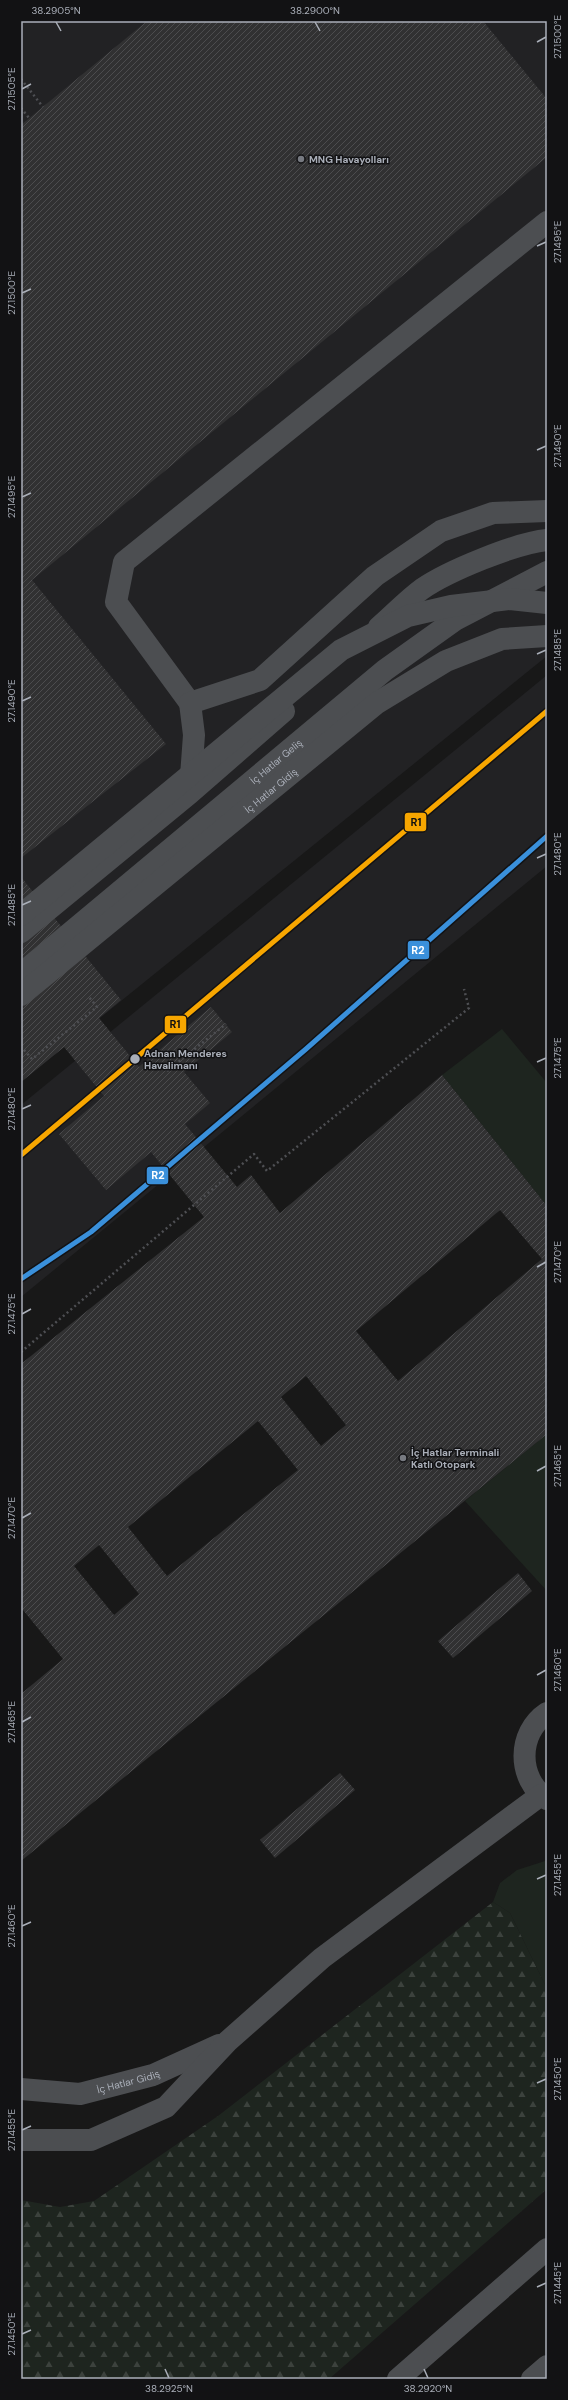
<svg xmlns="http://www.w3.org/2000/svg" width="568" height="2400" font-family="'DM Sans',sans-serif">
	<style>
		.built { fill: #222224 }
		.grass { fill: #1e251f }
		.forest { fill: url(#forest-firs) }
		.building { fill: url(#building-hatch); fill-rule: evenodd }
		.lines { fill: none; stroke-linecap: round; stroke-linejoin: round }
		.path { stroke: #4e4f53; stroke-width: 2.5; stroke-dasharray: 2 3; stroke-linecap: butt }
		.minor { stroke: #4c4e51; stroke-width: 22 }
		.minor-bridge { stroke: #4c4e51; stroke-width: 22 }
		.rail-1-casing { stroke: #121214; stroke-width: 8 }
		.rail-2-casing { stroke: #121214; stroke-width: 8 }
		.rail-1 { stroke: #f7a600; stroke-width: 5 }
		.rail-2 { stroke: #3a90db; stroke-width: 5 }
		.ticks { fill: none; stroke: #aaafb9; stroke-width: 1.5 }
		.poi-dot { fill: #777a81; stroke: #121214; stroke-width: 1.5 }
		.stop-dot { fill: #aaafb9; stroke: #121214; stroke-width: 1.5 }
		.labels { text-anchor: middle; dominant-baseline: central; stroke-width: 3; stroke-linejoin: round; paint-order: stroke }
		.poi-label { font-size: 10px; font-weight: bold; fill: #aaafb9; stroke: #121214; text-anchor: start }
		.street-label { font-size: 10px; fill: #aaafb9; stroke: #121214 }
		.stop-label { font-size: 10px; font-weight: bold; fill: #aaafb9; stroke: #121214; text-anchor: start }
		.line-badge { stroke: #121214; stroke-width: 1.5 }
		.badge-label { font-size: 11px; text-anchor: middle; font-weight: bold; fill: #fff }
		.pale-badge-label { font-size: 11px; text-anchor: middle; font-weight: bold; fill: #111 }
		.neatline { fill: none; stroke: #aaafb9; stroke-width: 1.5 }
		.ticks-label { font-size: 10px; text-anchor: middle; fill: #aaafb9 }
	</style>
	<defs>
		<pattern id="forest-firs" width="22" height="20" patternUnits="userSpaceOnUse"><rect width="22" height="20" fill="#1e251f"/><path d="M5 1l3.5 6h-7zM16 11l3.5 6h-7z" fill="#3c423d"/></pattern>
		<pattern id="building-hatch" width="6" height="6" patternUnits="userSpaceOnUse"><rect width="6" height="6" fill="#313132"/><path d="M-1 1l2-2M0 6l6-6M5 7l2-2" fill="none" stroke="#4c4c4e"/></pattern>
	</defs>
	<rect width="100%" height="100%" fill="#181818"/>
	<!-- built -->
	<g class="built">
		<polygon points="21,21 547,21 547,656 21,1082"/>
		<polygon points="547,675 547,866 21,1297 21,1105"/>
	</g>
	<!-- grass -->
	<g class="grass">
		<polygon points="502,1029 547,1083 547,1206 442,1075"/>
		<polygon points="547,1434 547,1591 465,1501"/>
		<polygon points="545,1861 547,1861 547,1989 510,1913 493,1902 500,1883 517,1870"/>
	</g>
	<!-- forest -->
	<polygon class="forest" points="493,1902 510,1913 547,1989 547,2189 329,2379 21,2379 21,2200 60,2207 94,2201 218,2116"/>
	<!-- building -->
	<g class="building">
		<polygon points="147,21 483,21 547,99 547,157 32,580 166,744 21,858 21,125"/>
		<path d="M21 877 121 1000 99 1018 139 1067 211 1007 232 1032 184 1072 210 1103 185 1124 237 1187 251 1175 280 1213 442 1075 547 1206V1434L21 1861V1694L63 1659 23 1610 21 1612V1364L204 1217 151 1152 106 1190 59 1134 104 1096 64 1047 21 1082ZM500 1210 542 1259 398 1381 356 1331ZM306 1376 346 1425 321 1446 281 1397ZM258 1421 298 1470 167 1576 128 1527ZM99 1545 139 1594 114 1615 74 1566Z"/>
		<polygon points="518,1573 532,1591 453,1658 438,1641"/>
		<polygon points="340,1773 355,1790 275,1858 260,1840"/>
	</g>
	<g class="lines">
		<!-- path -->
		<g class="path">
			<polyline points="21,79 43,107"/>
			<polyline points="21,108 29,118"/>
			<polyline points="24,1050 32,1059 97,1007 89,997"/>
			<polyline points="167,1071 226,1024"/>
			<polyline points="21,1352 254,1154 267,1171 469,1008 464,989"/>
		</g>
		<!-- minor -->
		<g class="minor">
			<path d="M379 627C393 615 407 600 422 589 448 571 516 543 547 540"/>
			<polyline points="190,703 116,602 124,562 547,222"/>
			<polyline points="190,790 194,735 190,703 260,680 375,576 441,531 493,513 547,511"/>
			<polyline points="21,932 190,793 284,711"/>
			<path id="s1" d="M21 974 385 670 455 620 547 572"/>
			<path d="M547 1713C517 1733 517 1779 547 1799"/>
			<path id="s2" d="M21 2089 80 2094 153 2075 219 2045"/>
			<polyline points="21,2140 91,2140 166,2107 228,2041 322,1958 541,1795"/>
			<polyline points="398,2379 547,2249"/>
			<polyline points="532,2379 547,2366"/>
		</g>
		<!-- minor-bridge -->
		<g class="minor-bridge">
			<polyline points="21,915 341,650 408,616 451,606 510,599 547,603"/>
			<path id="s3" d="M21 995 377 703 446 661 502 639 547 636"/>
		</g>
		<defs>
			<polyline id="rail-1" points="21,1155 547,711"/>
			<polyline id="rail-2" points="21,1279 91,1232 306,1049 547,836"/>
		</defs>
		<!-- rail-1 casing -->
		<use href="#rail-1" class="rail-1-casing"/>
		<!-- rail-2 casing -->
		<use href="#rail-2" class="rail-2-casing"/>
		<!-- rail-1 -->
		<use href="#rail-1" class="rail-1"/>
		<!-- rail-2 -->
		<use href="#rail-2" class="rail-2"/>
	</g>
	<!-- ticks -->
	<path class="ticks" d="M56 22 61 31M315 22 320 31M537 42 546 37M22 89 31 84M537 246 546 242M22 293 31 289M537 450 546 446M22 497 31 493M537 654 546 650M22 701 31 697M537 858 546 854M22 905 31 901M537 1062 546 1058M22 1109 31 1105M537 1267 546 1262M22 1314 31 1309M537 1471 546 1466M22 1518 31 1513M537 1675 546 1670M22 1722 31 1717M537 1879 546 1875M22 1926 31 1922M537 2083 546 2079M22 2130 31 2126M537 2287 546 2283M22 2334 31 2330M165 2369 169 2378M424 2369 428 2378"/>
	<!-- markers -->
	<g class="poi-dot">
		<circle cx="301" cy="159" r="4"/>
		<circle cx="403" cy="1458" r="4"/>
	</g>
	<circle class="stop-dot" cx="135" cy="1059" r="5.5"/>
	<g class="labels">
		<!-- poi labels -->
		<g class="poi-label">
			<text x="309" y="159">MNG Havayolları</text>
			<text x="411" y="1452">İç Hatlar Terminali<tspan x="411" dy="12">Katlı Otopark</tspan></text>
		</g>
		<!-- street labels -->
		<g class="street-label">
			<text stroke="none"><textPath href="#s1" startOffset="332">İç Hatlar Geliş</textPath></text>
			<text stroke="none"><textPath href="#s3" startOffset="323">İç Hatlar Gidiş</textPath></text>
			<text stroke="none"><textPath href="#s2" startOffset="109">İç Hatlar Gidiş</textPath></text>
		</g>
		<!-- stop labels -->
		<g class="stop-label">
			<text x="144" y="1053">Adnan Menderes<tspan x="144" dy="12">Havalimanı</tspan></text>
		</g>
	</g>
	<g class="line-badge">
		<rect x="404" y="812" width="23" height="20" rx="4" fill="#f7a600"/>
		<rect x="407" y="940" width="23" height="20" rx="4" fill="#3a90db"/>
		<rect x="164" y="1015" width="23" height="19" rx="4" fill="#f7a600"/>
		<rect x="146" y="1166" width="23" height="19" rx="4" fill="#3a90db"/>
	</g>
	<g class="badge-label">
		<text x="418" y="954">R2</text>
		<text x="158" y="1179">R2</text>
	</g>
	<g class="pale-badge-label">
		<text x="416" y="826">R1</text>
		<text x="175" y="1028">R1</text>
	</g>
	<!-- border -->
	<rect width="568" height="2400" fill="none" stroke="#121214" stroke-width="44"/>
	<rect x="22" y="22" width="524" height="2356" class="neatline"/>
	<g class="ticks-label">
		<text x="56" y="14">38.2905°N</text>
		<text x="315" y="14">38.2900°N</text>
		<text transform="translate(557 37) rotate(-90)" y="4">27.1500°E</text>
		<text transform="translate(11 89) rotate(-90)" y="4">27.1505°E</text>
		<text transform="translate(557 242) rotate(-90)" y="4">27.1495°E</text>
		<text transform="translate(11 293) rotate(-90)" y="4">27.1500°E</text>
		<text transform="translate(557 446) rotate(-90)" y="4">27.1490°E</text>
		<text transform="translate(11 497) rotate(-90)" y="4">27.1495°E</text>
		<text transform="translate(557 650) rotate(-90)" y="4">27.1485°E</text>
		<text transform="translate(11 701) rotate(-90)" y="4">27.1490°E</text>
		<text transform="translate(557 854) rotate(-90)" y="4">27.1480°E</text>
		<text transform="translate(11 905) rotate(-90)" y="4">27.1485°E</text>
		<text transform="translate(557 1058) rotate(-90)" y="4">27.1475°E</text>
		<text transform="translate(11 1109) rotate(-90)" y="4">27.1480°E</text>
		<text transform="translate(557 1262) rotate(-90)" y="4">27.1470°E</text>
		<text transform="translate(11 1314) rotate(-90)" y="4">27.1475°E</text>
		<text transform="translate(557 1466) rotate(-90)" y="4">27.1465°E</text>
		<text transform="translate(11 1518) rotate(-90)" y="4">27.1470°E</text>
		<text transform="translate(557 1670) rotate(-90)" y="4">27.1460°E</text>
		<text transform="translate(11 1722) rotate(-90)" y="4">27.1465°E</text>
		<text transform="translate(557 1875) rotate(-90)" y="4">27.1455°E</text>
		<text transform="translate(11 1926) rotate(-90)" y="4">27.1460°E</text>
		<text transform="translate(557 2079) rotate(-90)" y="4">27.1450°E</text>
		<text transform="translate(11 2130) rotate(-90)" y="4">27.1455°E</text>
		<text transform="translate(557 2283) rotate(-90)" y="4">27.1445°E</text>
		<text transform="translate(11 2334) rotate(-90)" y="4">27.1450°E</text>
		<text x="169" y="2392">38.2925°N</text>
		<text x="428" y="2392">38.2920°N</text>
	</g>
</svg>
